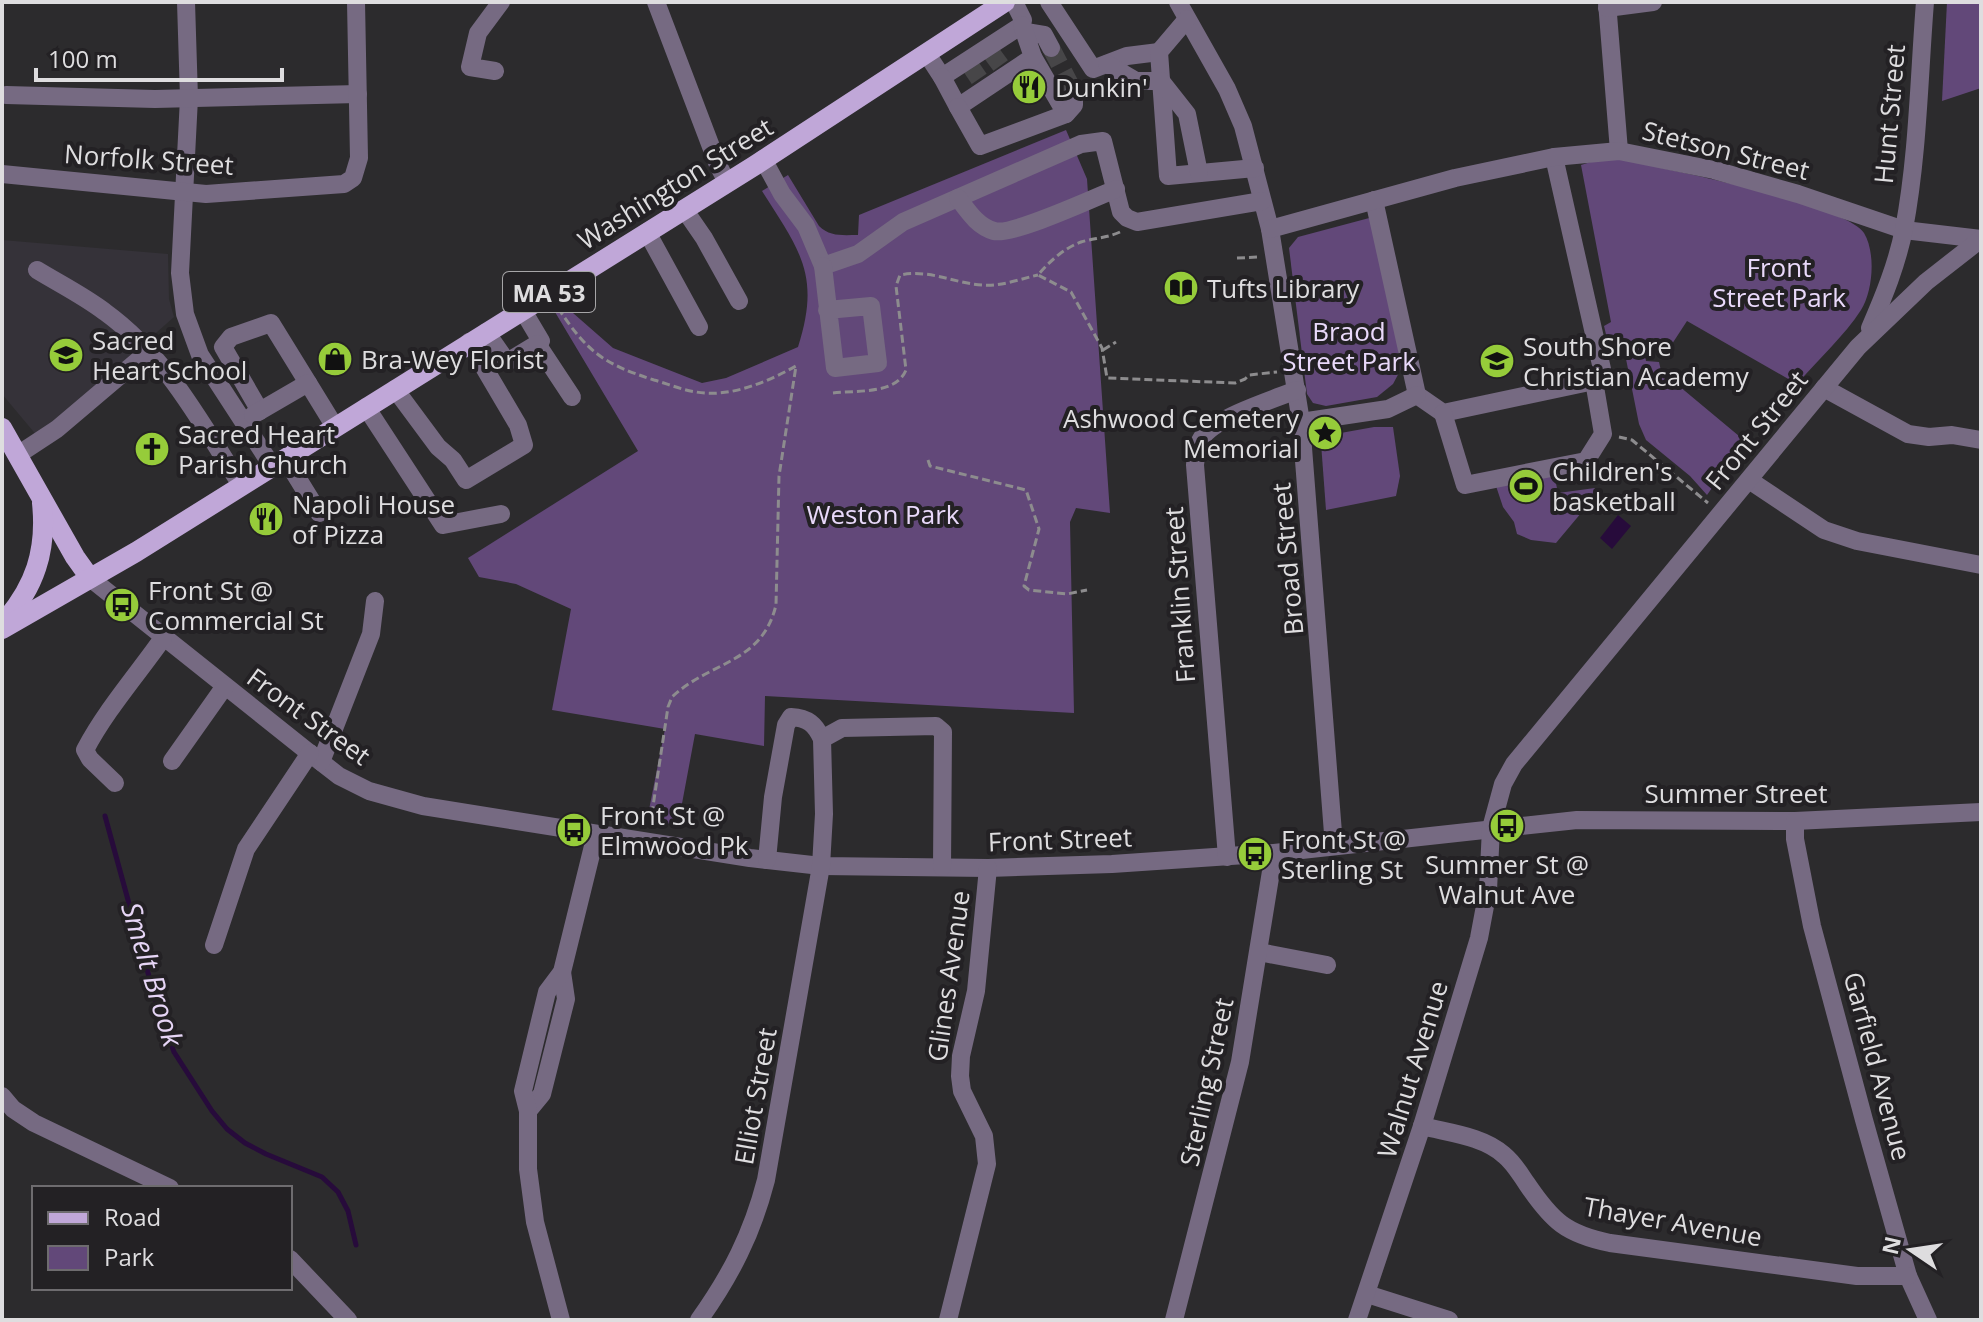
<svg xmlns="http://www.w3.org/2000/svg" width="1983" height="1322" font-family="'Open Sans',sans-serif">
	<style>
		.built { fill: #353239 }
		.green { fill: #624879 }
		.water { fill: #270b3b }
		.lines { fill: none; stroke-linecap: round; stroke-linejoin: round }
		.stream { stroke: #270b3b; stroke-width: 5 }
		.minor-tunnel { stroke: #474648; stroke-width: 18; stroke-dasharray: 18 9; stroke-linecap: butt }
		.path { stroke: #8d8c8e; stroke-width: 3; stroke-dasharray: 8 4; stroke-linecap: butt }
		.minor { stroke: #766a82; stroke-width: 18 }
		.major { stroke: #c0a7d8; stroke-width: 20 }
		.labels { text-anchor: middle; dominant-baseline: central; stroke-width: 8; stroke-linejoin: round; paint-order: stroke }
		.shield { fill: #232124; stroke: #a6a5a7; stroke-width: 2 }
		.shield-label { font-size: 24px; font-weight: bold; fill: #dedddf }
		.poi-label { font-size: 26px; fill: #dedddf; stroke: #232124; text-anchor: start }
		.street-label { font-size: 26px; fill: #dedddf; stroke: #232124 }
		.park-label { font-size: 26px; fill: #e9d9fa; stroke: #232124 }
		.water-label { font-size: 28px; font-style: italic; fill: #e6d5f6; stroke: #232124 }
	</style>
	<rect width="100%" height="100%" fill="#2c2b2d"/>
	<!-- built -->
	<polygon class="built" points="2,240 168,254 169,299 174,317 38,437 2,394"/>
	<!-- green -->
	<g class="green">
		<polygon points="1947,2 1981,2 1981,88 1942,101"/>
		<path d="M1066 130 1087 179 1110 513 1076 508 1070 522 1074 713 765 696 764 746 695 734 678 825 647 820 665 729 552 710 571 609 516 584 479 577 468 558 638 451 555 312 565 306 613 348 702 383 726 378 798 347C821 275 800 251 762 191L788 175 819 226C830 237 843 235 858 235L859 215Z"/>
		<path d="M1620 159C1660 168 1846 204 1864 233 1876 253 1873 291 1861 310 1845 335 1817 361 1797 384L1687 321 1672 344 1660 339 1643 345 1646 361 1659 362 1661 371 1745 441 1707 495 1690 476 1646 440 1639 424 1626 359 1610 351 1604 326 1611 322 1581 165 1594 161Z"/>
		<polygon points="1373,217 1395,323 1401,369 1393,384 1377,397 1326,406 1313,403 1307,394 1289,248 1298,237"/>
		<polygon points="1374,427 1393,427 1400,476 1396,496 1326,510 1321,443 1324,436"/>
		<polygon points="1553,469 1558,493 1595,488 1597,494 1556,543 1531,540 1517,534 1514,522 1503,507 1494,480"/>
	</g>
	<!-- water -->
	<polygon class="water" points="1618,515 1631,526 1612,549 1600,538"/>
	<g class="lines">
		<!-- stream -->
		<polyline class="stream" points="105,816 156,1002 174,1052 212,1111 227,1129 245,1143 266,1154 322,1177 338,1192 348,1211 356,1245"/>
		<!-- minor-tunnel -->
		<g class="minor-tunnel">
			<polyline points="1051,48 1074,92"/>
			<polyline points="990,51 1001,66"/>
			<polyline points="969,64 980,80"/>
		</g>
		<!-- path -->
		<g class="path">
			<path d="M1120 232C1107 238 1094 238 1081 242 1064 248 1049 262 1038 275L1071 292 1102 348 1107 378 1235 383 1245 379 1249 375 1277 372"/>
			<polyline points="1237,258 1259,257"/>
			<path d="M558 308C588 353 604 364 654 380 668 384 682 390 696 392 730 398 767 382 796 366"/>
			<polyline points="1103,350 1116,342"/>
			<path d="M833 393C856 390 896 395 906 370L896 286 900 275C930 269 953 283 982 285 1000 287 1020 279 1038 275"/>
			<polyline points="1619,437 1632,440 1708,503"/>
			<polyline points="928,460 930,466 1026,490 1039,529 1024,586 1029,590 1067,594 1087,590"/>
			<path d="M650 826 668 707 672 697C710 661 762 664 776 605L779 476 796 366"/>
		</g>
		<!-- minor -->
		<g class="minor">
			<polyline points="186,2 189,98 180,273 185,314 200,355 272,466"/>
			<polyline points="656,2 718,165 727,182"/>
			<polyline points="1049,2 1093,69 1127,56 1159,52"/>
			<polyline points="1178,2 1227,89 1243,126 1270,229 1301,422 1334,846"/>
			<polyline points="1607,2 1619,151"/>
			<polyline points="1607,8 1653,2"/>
			<polyline points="1187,19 1159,52 1168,176 1255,168"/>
			<polyline points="1026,32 1044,35 1051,48"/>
			<polyline points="927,54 942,77 1022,25 1023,20 1014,2"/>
			<polyline points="1033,57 1066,114"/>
			<polyline points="1107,64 1136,81 1161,81 1187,114 1199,173"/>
			<polyline points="495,71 470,67 478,33 501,2"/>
			<polyline points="942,77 958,107 1033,57 1022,25"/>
			<polyline points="6,95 155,99 358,94"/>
			<polyline points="958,107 980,146 1066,114 1074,105 1074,92"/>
			<polyline points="763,159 782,194 806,226 823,266 858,254 903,222 1081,144 1103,141 1121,212 1127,218 1137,222 1262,201"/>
			<polyline points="2,174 206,194 344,184 353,178 359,158 356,2"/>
			<path d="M958 198C968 211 977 226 994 231 1012 236 1094 198 1116 189"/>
			<polyline points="1374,200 1417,395 1443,413 1594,381 1602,369 1554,157"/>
			<polyline points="684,209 704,238 739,301"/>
			<polyline points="1270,229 1455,178 1554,157 1619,151 1714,170 1798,194 1904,230 1981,239"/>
			<polyline points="647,232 699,327"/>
			<polyline points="823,266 835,368 878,363 871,306 827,310"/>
			<path d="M37 270C60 284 84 296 105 312 166 356 201 423 241 485"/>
			<path d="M1870 328C1884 296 1897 264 1904 229 1918 155 1919 77 1925 2"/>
			<polyline points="486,332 507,362 537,344 541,341 522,309"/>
			<polyline points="537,344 572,397"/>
			<polyline points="1824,388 1908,434 1929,437 1952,435 1981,440"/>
			<polyline points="395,389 438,447 453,460 466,480 524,445 518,425 469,342"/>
			<polyline points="366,407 443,525 501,514"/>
			<polyline points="260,411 223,347 231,337 271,323 308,383"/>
			<polyline points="1443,413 1465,485 1586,461 1603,434 1594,381"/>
			<polyline points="253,415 308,383 335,427"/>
			<polyline points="1301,422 1388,409 1417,395"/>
			<polyline points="19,454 57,429 149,351"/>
			<polyline points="285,458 319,513"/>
			<polyline points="1749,480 1824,530 1857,541 1981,565"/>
			<polyline points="90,578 312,755 339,776 369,791 423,806 750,858 821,866 988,868 1112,864 1274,853 1577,820 1795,821 1981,812"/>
			<polyline points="172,761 225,686"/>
			<polyline points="321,762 371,634 375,601"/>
			<path d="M115 783 90 759 85 750C106 710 137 675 163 638"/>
			<polyline points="1795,821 1795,839 1812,926 1864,1120 1908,1276 1928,1320"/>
			<path d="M1227 857 1195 465C1196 455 1197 443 1204 435 1218 417 1274 399 1297 390"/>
			<path d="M767 860 773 797 786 725 791 717C808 718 815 724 822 739"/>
			<polyline points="214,945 246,849 310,753"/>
			<polyline points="1259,952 1327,965"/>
			<polyline points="2,1096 13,1109 34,1123 170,1188"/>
			<polyline points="528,1111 542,1094 566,999 562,972"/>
			<path d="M1422 1126C1449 1133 1483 1136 1504 1155 1514 1163 1520 1174 1527 1184 1552 1221 1566 1234 1610 1243L1857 1276H1908"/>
			<polyline points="290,1259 348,1320"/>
			<polyline points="1367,1294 1449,1320"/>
			<polyline points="561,1320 535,1222 528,1169 528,1111 523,1091 547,992 562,972 596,834"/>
			<path d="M699 1320C731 1275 752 1234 766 1180L821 866 824 814 822 739 842 728 936 726 943 732 942 867"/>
			<polyline points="948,1320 987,1164 984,1136 962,1091 960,1076 961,1056 976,991 988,868"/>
			<polyline points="1174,1320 1240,1062 1274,853"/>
			<polyline points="1357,1320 1422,1126 1479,938 1488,890 1491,828 1503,784 1514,764 1858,347 1926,282 1981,239"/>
		</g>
		<!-- major -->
		<g class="major">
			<polyline points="2,428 75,557 90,578"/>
			<path d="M3 623C35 587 47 551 42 503"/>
			<polyline points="2,629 136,552 754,166 1005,2"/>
		</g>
	</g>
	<!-- icons -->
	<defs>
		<symbol id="restaurant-disc" viewBox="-11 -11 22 22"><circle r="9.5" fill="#96cc3a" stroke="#232124"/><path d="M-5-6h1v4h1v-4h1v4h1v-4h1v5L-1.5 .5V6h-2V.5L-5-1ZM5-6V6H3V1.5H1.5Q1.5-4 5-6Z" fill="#111"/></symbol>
		<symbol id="library-disc" viewBox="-11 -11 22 22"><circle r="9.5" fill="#96cc3a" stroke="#232124"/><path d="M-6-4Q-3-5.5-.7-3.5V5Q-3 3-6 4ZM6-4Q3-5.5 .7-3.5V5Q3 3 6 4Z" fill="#111"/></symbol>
		<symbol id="school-disc" viewBox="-11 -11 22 22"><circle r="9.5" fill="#96cc3a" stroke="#232124"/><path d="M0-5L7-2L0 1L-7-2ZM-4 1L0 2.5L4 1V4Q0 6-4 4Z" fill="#111"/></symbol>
		<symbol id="shop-disc" viewBox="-11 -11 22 22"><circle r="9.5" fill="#96cc3a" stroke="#232124"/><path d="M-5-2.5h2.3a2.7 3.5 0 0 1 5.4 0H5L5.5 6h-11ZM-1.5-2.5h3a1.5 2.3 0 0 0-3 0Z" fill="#111"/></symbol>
		<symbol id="sight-disc" viewBox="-11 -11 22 22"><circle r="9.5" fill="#96cc3a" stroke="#232124"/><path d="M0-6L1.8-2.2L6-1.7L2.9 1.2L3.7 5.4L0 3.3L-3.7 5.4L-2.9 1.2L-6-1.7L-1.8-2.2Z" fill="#111"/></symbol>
		<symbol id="church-disc" viewBox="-11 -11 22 22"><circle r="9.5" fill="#96cc3a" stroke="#232124"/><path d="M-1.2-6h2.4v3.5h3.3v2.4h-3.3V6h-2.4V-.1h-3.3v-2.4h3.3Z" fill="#111"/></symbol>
		<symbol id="stadium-disc" viewBox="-11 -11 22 22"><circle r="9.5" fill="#96cc3a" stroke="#232124"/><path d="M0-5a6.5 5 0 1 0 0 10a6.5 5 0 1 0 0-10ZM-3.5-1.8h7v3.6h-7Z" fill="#111"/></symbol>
		<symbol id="bus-disc" viewBox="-11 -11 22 22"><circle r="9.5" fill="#96cc3a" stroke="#232124"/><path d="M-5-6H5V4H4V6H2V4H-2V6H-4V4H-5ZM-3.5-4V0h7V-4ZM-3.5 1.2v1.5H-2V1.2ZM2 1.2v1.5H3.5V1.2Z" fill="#111"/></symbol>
	</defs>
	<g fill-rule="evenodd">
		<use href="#restaurant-disc" x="1009" y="67" width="40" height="40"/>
		<use href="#library-disc" x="1161" y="268" width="40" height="40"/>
		<use href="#school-disc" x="46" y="335" width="40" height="40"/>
		<use href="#shop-disc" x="315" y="339" width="40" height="40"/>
		<use href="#school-disc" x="1477" y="341" width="40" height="40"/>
		<use href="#sight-disc" x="1305" y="413" width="40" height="40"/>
		<use href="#church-disc" x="132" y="429" width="40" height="40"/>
		<use href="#stadium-disc" x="1506" y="466" width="40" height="40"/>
		<use href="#restaurant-disc" x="246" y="499" width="40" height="40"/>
		<use href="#bus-disc" x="102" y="585" width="40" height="40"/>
		<use href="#bus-disc" x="1487" y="806" width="40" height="40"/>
		<use href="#bus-disc" x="554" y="810" width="40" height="40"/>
		<use href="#bus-disc" x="1235" y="834" width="40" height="40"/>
	</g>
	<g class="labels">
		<!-- shield labels -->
		<rect class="shield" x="503" y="272" width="92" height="40" rx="6"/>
		<g class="shield-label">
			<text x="549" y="292">MA 53</text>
		</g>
		<!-- poi labels -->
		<g class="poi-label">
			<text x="1055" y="87">Dunkin'</text>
			<text x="1207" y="288">Tufts Library</text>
			<text x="92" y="340">Sacred<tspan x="92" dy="30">Heart School</tspan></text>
			<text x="1523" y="346">South Shore<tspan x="1523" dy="30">Christian Academy</tspan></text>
			<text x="361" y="359">Bra-Wey Florist</text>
			<text x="1299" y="418" text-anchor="end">Ashwood Cemetery<tspan x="1299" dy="30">Memorial</tspan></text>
			<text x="178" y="434">Sacred Heart<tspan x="178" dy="30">Parish Church</tspan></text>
			<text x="1552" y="471">Children's<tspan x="1552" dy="30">basketball</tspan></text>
			<text x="292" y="504">Napoli House<tspan x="292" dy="30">of Pizza</tspan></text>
			<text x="148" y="590">Front St @<tspan x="148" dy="30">Commercial St</tspan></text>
			<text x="600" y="815">Front St @<tspan x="600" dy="30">Elmwood Pk</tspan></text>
			<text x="1281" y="839">Front St @<tspan x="1281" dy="30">Sterling St</tspan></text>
			<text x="1507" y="864" text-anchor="middle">Summer St @<tspan x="1507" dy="30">Walnut Ave</tspan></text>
		</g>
		<!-- street labels -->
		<g class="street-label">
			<text transform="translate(1889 114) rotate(-85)">Hunt Street</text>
			<text transform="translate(1726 150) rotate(14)">Stetson Street</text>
			<text transform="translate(149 159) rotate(4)">Norfolk Street</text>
			<text transform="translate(675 183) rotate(-32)">Washington Street</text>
			<text transform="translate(1756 430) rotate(-51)">Front Street</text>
			<text transform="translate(1287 559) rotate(-95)">Broad Street</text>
			<text transform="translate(1179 595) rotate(-94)">Franklin Street</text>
			<text transform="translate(309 716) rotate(36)">Front Street</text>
			<text x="1736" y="793">Summer Street</text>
			<text transform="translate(1060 839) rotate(-2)">Front Street</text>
			<text transform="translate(948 976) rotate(-82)">Glines Avenue</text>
			<text transform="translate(1878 1066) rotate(75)">Garfield Avenue</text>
			<text transform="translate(1412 1069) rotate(-73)">Walnut Avenue</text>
			<text transform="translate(1206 1082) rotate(-78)">Sterling Street</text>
			<text transform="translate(755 1096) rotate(-80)">Elliot Street</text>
			<text transform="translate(1673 1221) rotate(10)">Thayer Avenue</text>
		</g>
		<!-- park labels -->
		<g class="park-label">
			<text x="1779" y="267">Front<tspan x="1779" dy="30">Street Park</tspan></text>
			<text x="1349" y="331">Braod<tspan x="1349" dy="30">Street Park</tspan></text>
			<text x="883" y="514">Weston Park</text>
		</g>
		<!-- water labels -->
		<g class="water-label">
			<text transform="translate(153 974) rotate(73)">Smelt Brook</text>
		</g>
	</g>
	<!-- border -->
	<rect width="1983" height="1322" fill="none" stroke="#dedddf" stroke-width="8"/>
	<!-- legend -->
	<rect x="32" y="1186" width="260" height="104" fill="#232124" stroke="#6e6c6f" stroke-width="2"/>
	<rect x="48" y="1212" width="40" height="12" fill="#c0a7d8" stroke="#6e6c6f" stroke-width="2"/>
	<text x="104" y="1226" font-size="24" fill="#dedddf">Road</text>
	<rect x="48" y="1246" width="40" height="24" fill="#624879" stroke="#6e6c6f" stroke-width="2"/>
	<text x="104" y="1266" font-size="24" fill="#dedddf">Park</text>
	<!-- north arrow -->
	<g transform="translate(1911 1250) rotate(283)" stroke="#232124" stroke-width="6" paint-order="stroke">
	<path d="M0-6L14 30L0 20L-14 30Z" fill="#dedddf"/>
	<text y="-12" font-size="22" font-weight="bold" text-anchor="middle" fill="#dedddf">N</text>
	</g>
	<!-- scale -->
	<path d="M36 68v12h246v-12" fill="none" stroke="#dedddf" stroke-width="4"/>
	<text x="48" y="68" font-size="24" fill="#dedddf" stroke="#232124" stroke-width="6" paint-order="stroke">100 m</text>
</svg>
